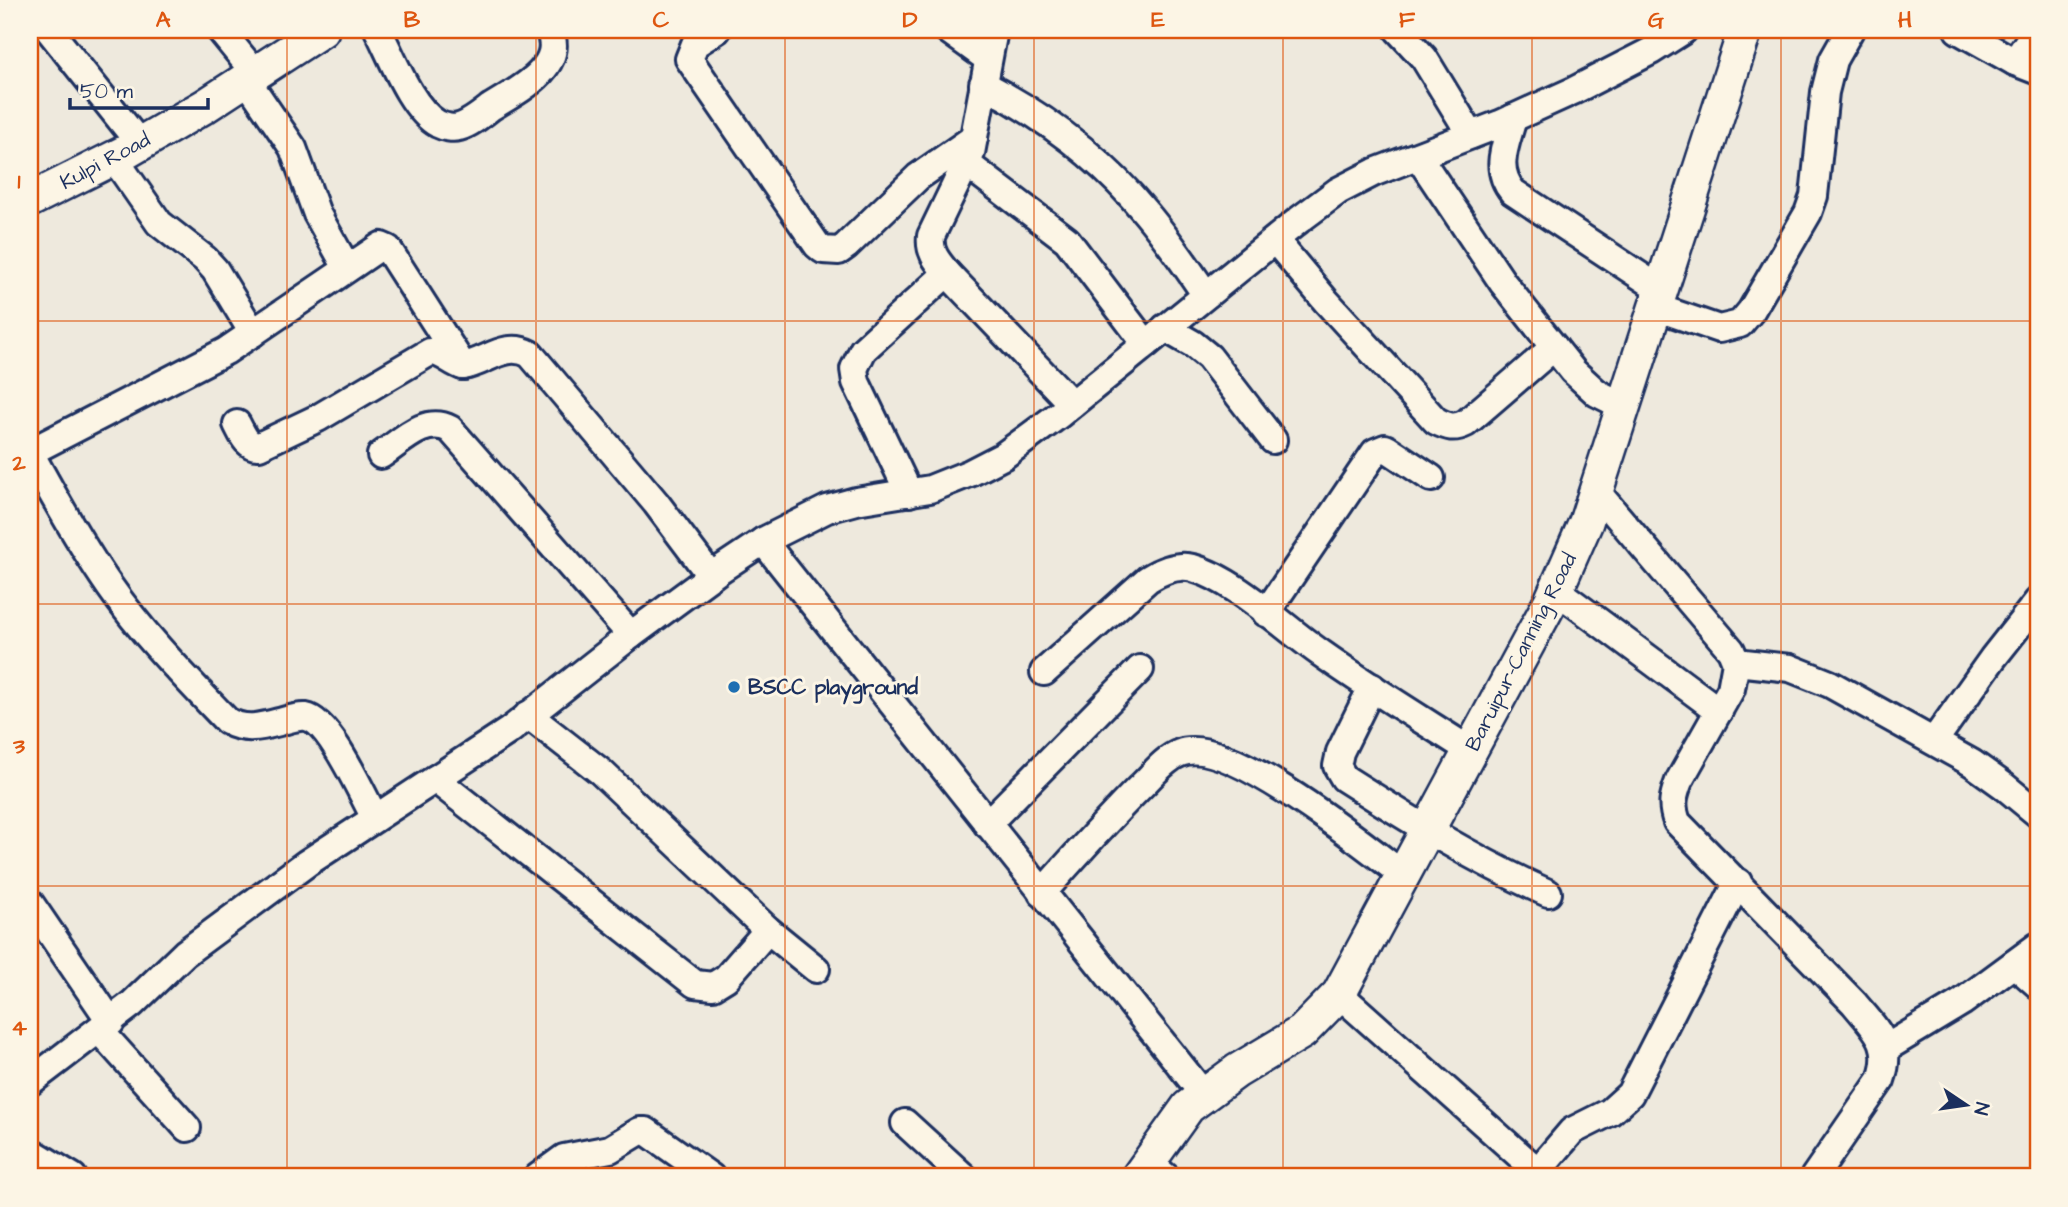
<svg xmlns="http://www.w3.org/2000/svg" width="2068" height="1207" font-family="'Architects Daughter',sans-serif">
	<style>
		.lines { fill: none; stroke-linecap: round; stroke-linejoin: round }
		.minor-casing { stroke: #1b2f5e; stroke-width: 32 }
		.major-casing { stroke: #1b2f5e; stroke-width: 38 }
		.minor { stroke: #fcf5e5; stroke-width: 26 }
		.major { stroke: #fcf5e5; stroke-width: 33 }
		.grid { fill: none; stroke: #de5710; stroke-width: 2; stroke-opacity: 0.55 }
		.poi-dot { fill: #1f6fb2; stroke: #fcf5e5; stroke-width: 2.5 }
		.labels { text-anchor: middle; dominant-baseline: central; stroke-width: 6; stroke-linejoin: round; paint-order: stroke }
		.street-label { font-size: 21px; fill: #1b2f5e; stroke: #fcf5e5 }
		.poi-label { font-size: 21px; font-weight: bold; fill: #1b2f5e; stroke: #fcf5e5; text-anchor: start }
		.neatline { fill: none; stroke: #de5710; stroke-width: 2.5 }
		.grid-label { font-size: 23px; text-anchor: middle; font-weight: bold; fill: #de5710 }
	</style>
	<rect width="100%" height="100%" fill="#eee9dd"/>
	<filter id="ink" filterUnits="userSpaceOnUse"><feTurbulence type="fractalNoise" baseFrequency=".0143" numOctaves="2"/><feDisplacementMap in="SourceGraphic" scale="14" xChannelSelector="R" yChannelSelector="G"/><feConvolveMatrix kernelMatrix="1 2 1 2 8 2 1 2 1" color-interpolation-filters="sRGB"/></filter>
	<g filter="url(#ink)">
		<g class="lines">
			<defs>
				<g id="minor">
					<polyline points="49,30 140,144"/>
					<polyline points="220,30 255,73"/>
					<path d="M378 30C392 57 411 109 438 124 444 127 453 129 459 127 470 124 482 114 491 107 517 91 567 67 549 30"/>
					<polyline points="717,30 695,44 689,59 817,245 823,250 839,251 846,246 918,177 974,138"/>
					<polyline points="948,30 988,59"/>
					<path d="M994 30 971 153 931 236C929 252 937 261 947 273L1072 404"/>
					<polyline points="1398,30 1424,58 1471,135"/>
					<polyline points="1958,30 2015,62 2038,71"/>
					<polyline points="2015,62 2036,30"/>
					<polyline points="246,79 293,148 317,214 347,268"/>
					<path d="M983 84C1044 116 1102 159 1146 213 1168 239 1187 267 1206 295"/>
					<path d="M1513 118C1506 145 1493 168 1513 192L1660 289"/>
					<polyline points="1418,156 1503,283 1573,371 1597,393 1623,406"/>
					<polyline points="114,158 159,223 205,259 215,270 253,333"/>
					<polyline points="967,164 1067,240 1146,344"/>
					<path d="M1275 240 1326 301 1436 421C1448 427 1454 429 1466 423L1554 347"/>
					<polyline points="1655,307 1719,329 1740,324 1751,311 1808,213 1814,196 1825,92 1833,60 1850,30"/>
					<polyline points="1165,328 1193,344 1209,357 1273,440"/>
					<path d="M237 424C242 433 246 447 259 446L318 418 430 352C442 351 451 363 463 366 487 362 505 341 530 354L656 503 711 576"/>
					<polyline points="30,452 226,351 381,246 388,249 463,366"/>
					<path d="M30 453C55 499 80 544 110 587 144 636 186 678 227 721 245 731 260 727 279 722 287 720 297 716 306 717 330 721 363 796 375 818"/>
					<path d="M381 455C402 441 425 416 450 429L631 635"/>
					<path d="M1596 491 1731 650 1736 662 1731 689 1679 781C1673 797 1671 805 1677 822L1854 1003C1876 1030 1894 1043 1881 1080L1814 1177"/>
					<polyline points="909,493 856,382 854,369 863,350 947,273"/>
					<polyline points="763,541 1204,1095"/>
					<polyline points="1556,590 1719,711"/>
					<polyline points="1266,613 1375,452 1385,448 1389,450 1431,478"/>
					<polyline points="1736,662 1790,668 1830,684 1972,763 2004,786 2038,814"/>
					<path d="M1044 672 1148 579C1161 571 1177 564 1193 568 1236 580 1284 628 1322 654 1370 688 1421 719 1471 751"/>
					<path d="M1372 687 1340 752 1337 766 1344 778C1410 820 1476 861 1548 893"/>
					<polyline points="528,715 601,772 768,930 816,969"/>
					<polyline points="1934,741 1993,658 2038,601"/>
					<polyline points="435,779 695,984 713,986 726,978 768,930"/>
					<polyline points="987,824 1140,669"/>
					<path d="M1042 893C1074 857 1106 821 1140 787 1152 776 1164 759 1180 753 1226 734 1364 845 1403 875"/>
					<polyline points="30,903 111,1022"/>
					<polyline points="2014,964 2038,985"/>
					<polyline points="1339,994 1544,1177"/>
					<polyline points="99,1030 187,1128"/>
					<polyline points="1886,1048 1962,1002 2038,946"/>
					<polyline points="30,1082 132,1004 185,953 307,863 510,730 631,635 718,571 763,541 827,509 856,501 930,489 970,473 1003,456 1060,414 1299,220 1338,191 1375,172 1500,124 1573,91 1651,51 1684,30"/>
					<polyline points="905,1123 964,1177"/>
					<polyline points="30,1151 73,1177"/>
					<polyline points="1148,1162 1166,1177"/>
					<polyline points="1537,1172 1572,1131 1610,1112 1630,1094 1738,882"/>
					<polyline points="538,1177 564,1158 610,1149 640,1131 646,1131 711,1177"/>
				</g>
				<g id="major">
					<polyline points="30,200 126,152 205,106 322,30"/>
					<polyline points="1138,1177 1188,1107 1237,1071 1302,1032 1339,994 1552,599 1586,522 1745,30"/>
				</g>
			</defs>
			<!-- minor casing -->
			<use href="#minor" class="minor-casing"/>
			<!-- major casing -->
			<use href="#major" class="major-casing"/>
			<!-- minor -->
			<use href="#minor" class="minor"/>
			<!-- major -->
			<use href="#major" class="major"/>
		</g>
	</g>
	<!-- grid -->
	<path class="grid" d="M287 30V1177M536 30V1177M785 30V1177M1034 30V1177M1283 30V1177M1532 30V1177M1781 30V1177M30 321H2038M30 604H2038M30 886H2038"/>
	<!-- markers -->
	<circle class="poi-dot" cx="734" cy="687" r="7"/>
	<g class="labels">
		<!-- street labels -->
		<g class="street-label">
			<text transform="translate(105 161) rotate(-28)">Kulpi Road</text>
			<text transform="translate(1521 652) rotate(-63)">Baruipur-Canning Road</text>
		</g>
		<!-- poi labels -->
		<g class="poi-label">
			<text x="748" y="687">BSCC playground</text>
		</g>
	</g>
	<!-- margin -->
	<rect width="2068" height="1207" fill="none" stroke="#fcf5e5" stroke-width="77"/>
	<!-- north arrow -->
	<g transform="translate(1966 1105) rotate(103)" stroke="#fcf5e5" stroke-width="5" paint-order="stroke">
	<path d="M0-5L12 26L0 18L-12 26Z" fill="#1b2f5e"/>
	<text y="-10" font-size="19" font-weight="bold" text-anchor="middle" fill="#1b2f5e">N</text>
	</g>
	<!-- scale -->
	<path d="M70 98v10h138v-10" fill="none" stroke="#1b2f5e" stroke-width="3.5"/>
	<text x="80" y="98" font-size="21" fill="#1b2f5e" stroke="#fcf5e5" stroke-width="5" paint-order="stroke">50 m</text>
	<rect x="38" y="38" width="1992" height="1130" class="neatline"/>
	<g class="grid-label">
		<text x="163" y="27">A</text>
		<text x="412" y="27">B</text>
		<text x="661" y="27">C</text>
		<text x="910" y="27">D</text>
		<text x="1158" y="27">E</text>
		<text x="1407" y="27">F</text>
		<text x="1656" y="27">G</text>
		<text x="1905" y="27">H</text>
		<text x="19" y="188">1</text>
		<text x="19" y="470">2</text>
		<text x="19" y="753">3</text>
		<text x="19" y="1035">4</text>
	</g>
</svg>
